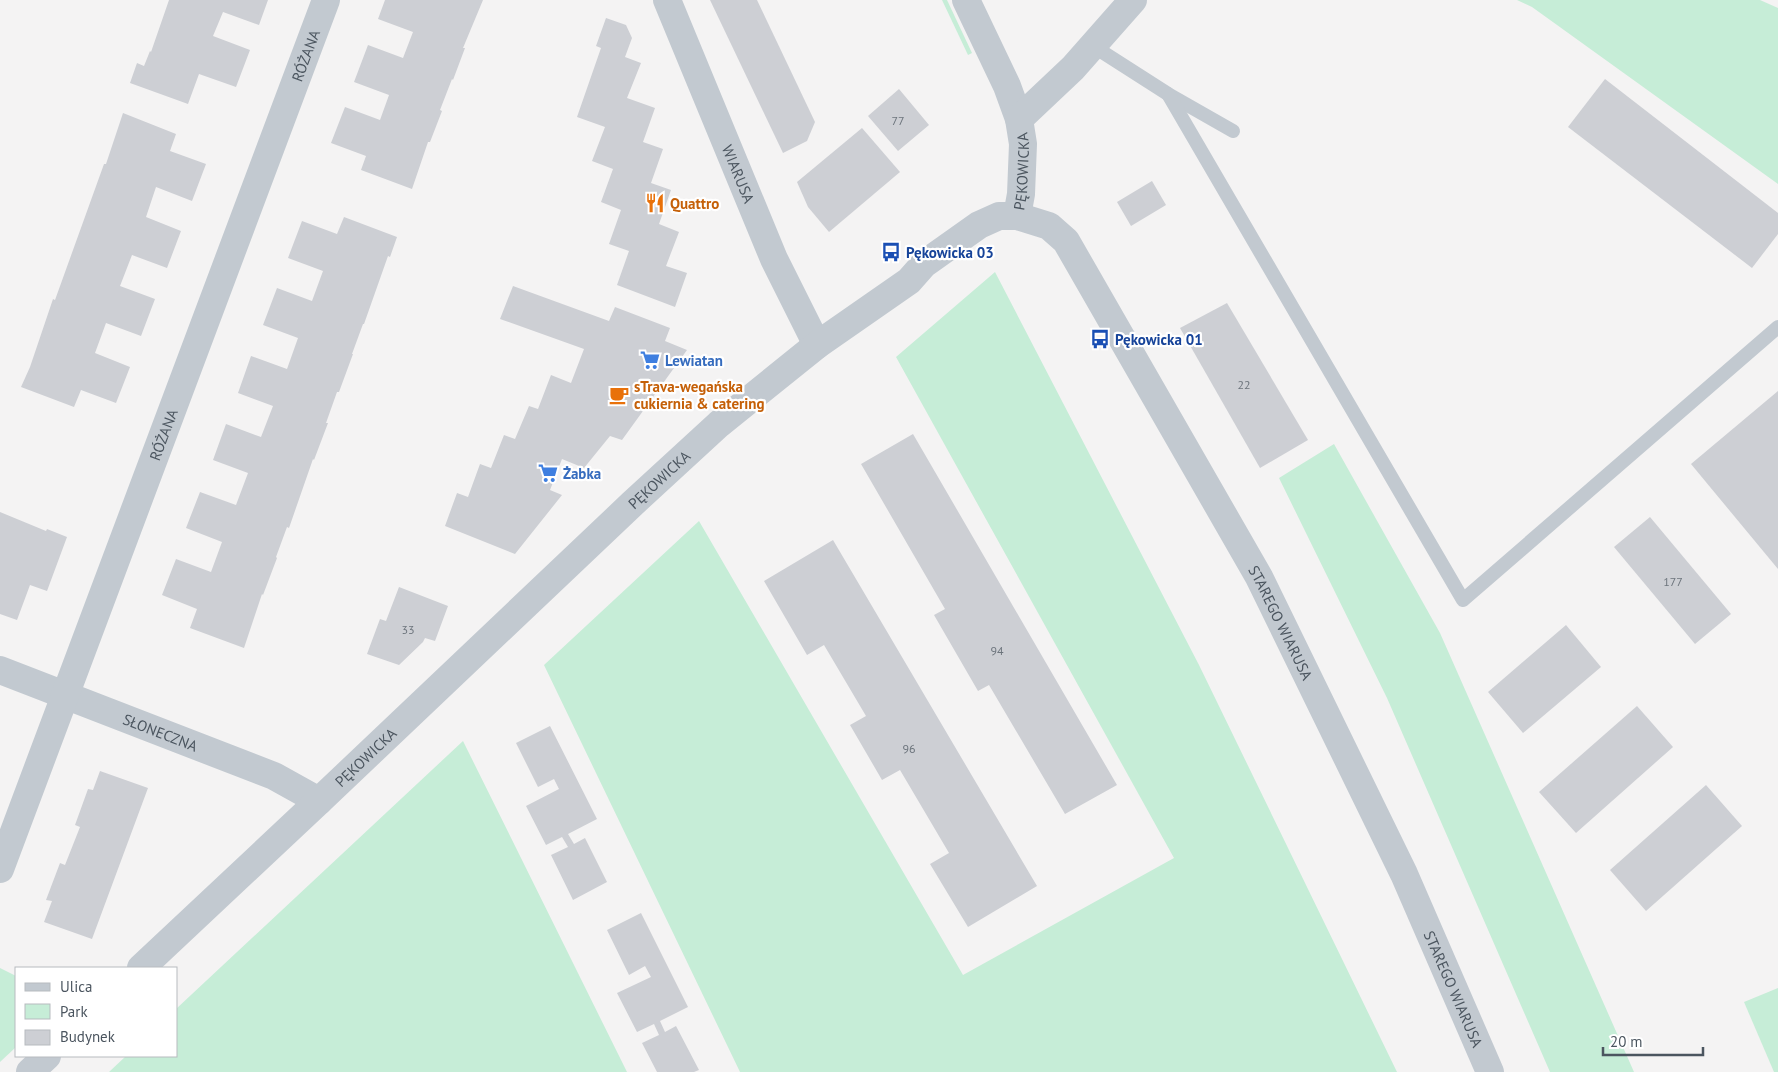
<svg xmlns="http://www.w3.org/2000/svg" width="1778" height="1072" font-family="'PT Sans',sans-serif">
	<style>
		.green { fill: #c6edd7 }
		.building { fill: #cdcfd4 }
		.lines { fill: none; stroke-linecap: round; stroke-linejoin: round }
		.lane { stroke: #c2c9d0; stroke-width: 14 }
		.street { stroke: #c2c9d0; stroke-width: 28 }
		.labels { text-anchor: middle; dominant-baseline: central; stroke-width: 4.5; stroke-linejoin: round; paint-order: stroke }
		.number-label { font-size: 12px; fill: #6c747c }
		.street-label { font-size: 15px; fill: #4b555f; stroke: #fff }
		.food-label { font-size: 15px; font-weight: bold; fill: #c56008; stroke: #fff; text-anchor: start }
		.transit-label { font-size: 15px; font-weight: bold; fill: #164399; stroke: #fff; text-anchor: start }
		.shop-label { font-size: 15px; font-weight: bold; fill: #366cbe; stroke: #fff; text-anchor: start }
	</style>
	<rect width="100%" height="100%" fill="#f4f3f3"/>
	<!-- green -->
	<g class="green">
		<polygon points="942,0 947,0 972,53 968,55"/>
		<polygon points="1517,0 1760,0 1778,8 1778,184 1532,7"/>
		<polygon points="995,272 1199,665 1397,1072 740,1072 544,665 699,521 963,975 1174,858 896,357"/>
		<polygon points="1334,444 1440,633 1634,1072 1550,1072 1387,698 1279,478"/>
		<polygon points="463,741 627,1072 109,1072 126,1056 176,1056 176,1009"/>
		<polygon points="0,968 16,976 16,1047 0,1062"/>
		<polygon points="1778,988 1778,1072 1774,1072 1744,1002"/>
	</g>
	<!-- building -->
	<g class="building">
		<polygon points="169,0 268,0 259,25 223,12 213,36 250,50 236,87 199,74 188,104 130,83 137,63 144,66 150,51 151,52"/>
		<polygon points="385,0 483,0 463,48 465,48 453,80 452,79 440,110 442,111 430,142 428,142 412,189 361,170 366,156 331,143 345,107 380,120 389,95 354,82 368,45 403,58 413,32 378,19"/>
		<polygon points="710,0 757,0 815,122 807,141 783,153"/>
		<polygon points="606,18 626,25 632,38 625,57 641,63 627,98 655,108 643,142 663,149 651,183 671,190 659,224 679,232 666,266 687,273 675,307 617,285 629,251 609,244 621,210 601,202 613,169 592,161 605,127 577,117 601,48 596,46"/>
		<polygon points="1605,79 1778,213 1778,234 1752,268 1568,127"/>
		<polygon points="899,89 929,125 898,151 868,116"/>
		<polygon points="123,113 176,134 170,151 206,164 192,201 156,187 146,217 181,231 167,268 132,255 120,286 155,299 141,336 106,323 95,353 130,367 116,403 81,390 74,407 21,387 30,367 53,299 55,300 104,164 106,164"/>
		<polygon points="862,128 900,172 829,232 808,207 797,182"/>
		<polygon points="1152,181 1166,205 1131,226 1117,202"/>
		<polygon points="344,217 397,237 390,257 388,256 364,324 363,324 352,354 353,354 339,392 337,392 326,423 328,423 314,460 313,459 289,528 287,527 276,557 277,558 263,595 262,594 244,648 190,628 197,609 162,595 176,559 211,572 222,542 186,528 200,492 236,505 248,473 213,460 226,424 261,437 273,406 238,393 251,356 287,369 298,338 263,325 277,288 312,301 323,271 288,258 302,221 337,234"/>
		<polygon points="513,286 609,321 615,307 670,328 665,341 687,350 622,440 610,436 584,468 562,459 550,490 562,495 515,554 445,526 457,493 468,497 480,464 491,468 504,435 515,439 529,406 538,409 551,375 571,383 584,349 500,319"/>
		<polygon points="1227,303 1308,440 1260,468 1180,328"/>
		<polygon points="1778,391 1778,569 1691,464"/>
		<polygon points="913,434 1117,785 1065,814 989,685 978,691 934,615 945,609 861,464"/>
		<polygon points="0,512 46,531 47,529 67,537 47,591 30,585 17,620 0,614"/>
		<polygon points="1650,517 1731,614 1695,644 1614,547"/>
		<polygon points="833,540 1037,886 968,927 930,864 949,853 900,770 882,780 850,725 866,716 824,645 807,655 764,581"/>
		<polygon points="399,587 448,606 435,641 425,638 423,642 399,665 367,654 380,619 386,621"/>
		<polygon points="1566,625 1601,667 1523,733 1488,692"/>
		<polygon points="1637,706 1673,747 1576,833 1539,792"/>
		<polygon points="550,726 597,819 568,834 574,844 585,838 607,882 573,900 551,855 568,847 562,837 546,845 526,806 559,789 554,779 538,787 516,743"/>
		<polygon points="100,771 148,788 92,939 44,922 52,901 46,900 60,863 65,865 80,827 75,825 88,789 93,790"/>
		<polygon points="1706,785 1742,826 1646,911 1610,870"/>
		<polygon points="641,913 688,1007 660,1021 665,1032 676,1026 699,1070 694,1072 657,1072 642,1043 659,1035 654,1024 637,1032 617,993 651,977 645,966 629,975 607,930"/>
	</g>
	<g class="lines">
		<!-- lane -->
		<g class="lane">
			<polyline points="1093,46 1168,94 1233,131"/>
			<polyline points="1168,94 1463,600 1778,327"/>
		</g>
		<!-- street -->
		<g class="street">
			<path id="s1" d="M667 0 774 259 817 345"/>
			<polyline points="966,0 1007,86 1019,119"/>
			<path id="s2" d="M1017 216 1021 194 1023 144 1019 119 1073 68 1133 0"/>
			<path id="s3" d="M0 670 274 776 319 801"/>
			<path id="s4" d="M0 869 326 0"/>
			<path id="s5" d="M141 968 319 801 632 504 719 424 817 345 909 281 924 264 979 225 999 216H1017L1049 226 1066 241 1259 577 1404 874 1490 1072"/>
			<polyline points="30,1072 47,1056"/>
		</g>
	</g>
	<!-- icons -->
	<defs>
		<symbol id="restaurant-bare" viewBox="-9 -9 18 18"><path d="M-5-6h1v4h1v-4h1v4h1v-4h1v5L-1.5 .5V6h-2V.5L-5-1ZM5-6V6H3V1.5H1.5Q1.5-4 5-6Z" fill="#e8710a" stroke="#fff" stroke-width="2.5" paint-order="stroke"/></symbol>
		<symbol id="bus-bare" viewBox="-9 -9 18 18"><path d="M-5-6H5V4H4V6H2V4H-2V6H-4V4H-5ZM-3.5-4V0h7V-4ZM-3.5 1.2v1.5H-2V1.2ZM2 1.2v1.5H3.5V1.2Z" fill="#1a4fb4" stroke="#fff" stroke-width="2.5" paint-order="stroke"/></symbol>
		<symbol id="supermarket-bare" viewBox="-9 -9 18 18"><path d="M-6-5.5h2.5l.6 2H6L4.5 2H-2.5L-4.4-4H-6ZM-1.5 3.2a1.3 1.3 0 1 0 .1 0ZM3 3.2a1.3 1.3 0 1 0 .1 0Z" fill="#3f7fe0" stroke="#fff" stroke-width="2.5" paint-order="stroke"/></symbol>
		<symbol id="cafe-bare" viewBox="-9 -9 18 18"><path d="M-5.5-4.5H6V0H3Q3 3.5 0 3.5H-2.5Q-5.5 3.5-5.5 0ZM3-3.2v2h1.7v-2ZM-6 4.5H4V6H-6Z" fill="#e8710a" stroke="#fff" stroke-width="2.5" paint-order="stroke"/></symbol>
	</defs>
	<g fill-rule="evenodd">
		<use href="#restaurant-bare" x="641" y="189" width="28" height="28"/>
		<use href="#bus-bare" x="877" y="238" width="28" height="28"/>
		<use href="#bus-bare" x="1086" y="325" width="28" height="28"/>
		<use href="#supermarket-bare" x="636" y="346" width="28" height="28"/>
		<use href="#cafe-bare" x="605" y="381" width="28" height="28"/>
		<use href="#supermarket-bare" x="534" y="459" width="28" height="28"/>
	</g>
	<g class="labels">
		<!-- number labels -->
		<g class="number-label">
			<text x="898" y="120">77</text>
			<text x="1244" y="384">22</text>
			<text x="1673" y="581">177</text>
			<text x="408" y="629">33</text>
			<text x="997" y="650">94</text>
			<text x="909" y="748">96</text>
		</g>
		<!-- street labels -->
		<g class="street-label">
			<text stroke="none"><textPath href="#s4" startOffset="869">RÓŻANA</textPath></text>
			<text stroke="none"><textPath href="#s2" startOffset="45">PĘKOWICKA</textPath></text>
			<text stroke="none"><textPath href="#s1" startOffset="188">WIARUSA</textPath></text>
			<text stroke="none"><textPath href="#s4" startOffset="464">RÓŻANA</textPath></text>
			<text stroke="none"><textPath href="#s5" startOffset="712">PĘKOWICKA</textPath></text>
			<text stroke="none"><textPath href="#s5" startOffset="1656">STAREGO WIARUSA</textPath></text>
			<text stroke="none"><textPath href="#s3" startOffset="172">SŁONECZNA</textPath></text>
			<text stroke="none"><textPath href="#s5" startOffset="308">PĘKOWICKA</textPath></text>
			<text stroke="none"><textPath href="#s5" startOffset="2061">STAREGO WIARUSA</textPath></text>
		</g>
		<!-- food labels -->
		<g class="food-label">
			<text x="670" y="203">Quattro</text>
			<text x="634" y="386">sTrava-wegańska<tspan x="634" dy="17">cukiernia &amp; catering</tspan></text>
		</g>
		<!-- transit labels -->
		<g class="transit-label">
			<text x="906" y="252">Pękowicka 03</text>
			<text x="1115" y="339">Pękowicka 01</text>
		</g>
		<!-- shop labels -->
		<g class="shop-label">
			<text x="665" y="360">Lewiatan</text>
			<text x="563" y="473">Żabka</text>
		</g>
	</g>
	<!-- legend -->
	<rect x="15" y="967" width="162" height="90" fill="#ffffff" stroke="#b7bbbf"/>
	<rect x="25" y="983" width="25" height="8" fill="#c2c9d0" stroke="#b7bbbf"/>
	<text x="60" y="992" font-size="15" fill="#4b555f">Ulica</text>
	<rect x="25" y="1004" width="25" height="15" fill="#c6edd7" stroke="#b7bbbf"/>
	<text x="60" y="1017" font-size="15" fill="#4b555f">Park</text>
	<rect x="25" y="1030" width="25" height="15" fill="#cdcfd4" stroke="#b7bbbf"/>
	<text x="60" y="1042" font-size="15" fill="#4b555f">Budynek</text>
	<!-- scale -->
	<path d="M1603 1047v8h100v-8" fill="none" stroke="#4b555f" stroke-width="2.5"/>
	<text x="1610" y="1047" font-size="15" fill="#4b555f" stroke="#ffffff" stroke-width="4" paint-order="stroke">20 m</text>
</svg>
